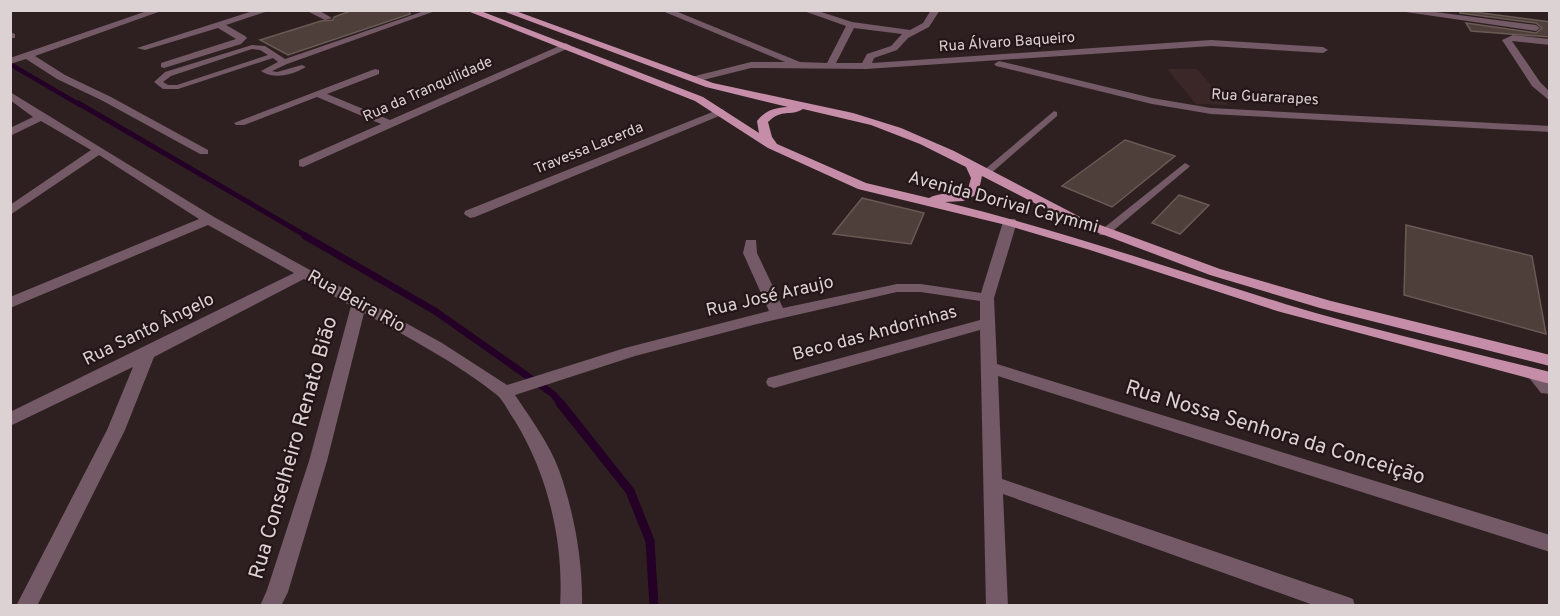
<svg xmlns="http://www.w3.org/2000/svg" width="1560" height="616" font-family="Overpass,sans-serif">
	<style>
		.built { fill: #3b2728 }
		.lines { fill: none; stroke-linecap: round; stroke-linejoin: round }
		.stream-far3 { stroke: #240027; stroke-width: 4.5 }
		.stream-far2 { stroke: #240027; stroke-width: 5 }
		.stream-far1 { stroke: #240027; stroke-width: 7 }
		.stream { stroke: #240027; stroke-width: 9 }
		.building { fill: #4e3f3b; stroke: #695a55; stroke-width: 1.5 }
		.service { fill: #745966; fill-rule: evenodd }
		.minor { fill: #745966; fill-rule: evenodd }
		.primary { fill: #c58da8; fill-rule: evenodd }
		.labels { text-anchor: middle; dominant-baseline: central; stroke-width: 4.5; stroke-linejoin: round; paint-order: stroke }
		.far-street-label { font-size: 15px; fill: #dcd2d3; stroke: #241618 }
		.street-label { font-size: 18px; fill: #dcd2d3; stroke: #241618 }
		.near-street-label { font-size: 21px; fill: #dcd2d3; stroke: #241618 }
	</style>
	<rect width="100%" height="100%" fill="#2e2021"/>
	<!-- built -->
	<polygon class="built" points="1167,69 1197,69 1228,105 1196,104"/>
	<g class="lines">
		<!-- stream-far3 -->
		<polyline class="stream-far3" points="10,64 80,105"/>
		<!-- stream-far2 -->
		<polyline class="stream-far2" points="78,103 308,237"/>
		<!-- stream-far1 -->
		<polyline class="stream-far1" points="305,236 435,311 553,394 561,404"/>
		<!-- stream -->
		<polyline class="stream" points="560,403 630,491 650,541 654,606"/>
	</g>
	<!-- building -->
	<g class="building">
		<polygon points="353,10 409,10 410,14 288,55 260,40 321,21 333,20 334,17"/>
		<polygon points="1459,10 1550,22 1550,37 1471,31 1466,23 1536,33 1542,28 1536,23 1460,13"/>
		<polygon points="1125,140 1175,156 1112,207 1062,186"/>
		<polygon points="1179,195 1209,205 1180,234 1152,223"/>
		<polygon points="862,198 924,213 911,244 833,234"/>
		<polygon points="1406,225 1532,256 1546,334 1404,295"/>
	</g>
	<g class="lines">
		<!-- service -->
		<g class="service">
			<path d="M427 10H438L287 64 272 71 277 72 302 65 306 67C292 75 275 80 261 71L278 62 273 58 178 89H163L154 82 165 72 252 45 265 46 285 59ZM252 49 260 50 268 55 177 85H168L163 82 171 76Z"/>
			<polygon points="1054,111 1057,112 1057,116 989,175 983,175 983,171"/>
			<polygon points="1185,163 1190,166 1188,168 1108,235 1100,235 1099,233 1100,231"/>
			<path d="M1533 369C1543 372 1550 384 1550 394L1541 393 1526 374 1528 371Z"/>
		</g>
		<!-- minor -->
		<g class="minor">
			<polygon points="150,10 164,10 35,56 65,75 111,97 208,150 208,154 200,154 103,101 57,79 26,59 10,64 10,58"/>
			<polygon points="256,10 271,10 226,25 245,36 247,38 241,44 164,68 161,67 161,63 236,39 218,28 145,50 137,48"/>
			<polygon points="305,10 318,10 332,18 325,20"/>
			<path d="M660 10H673L800 62 827 63 846 26 801 10H815L852 22 910 30 923 23 931 10H940L929 27 908 38 897 50 874 58 872 63 1211 40 1323 47 1328 50 1323 53 1211 46 866 69 751 68 695 82 691 81V77L751 62H785ZM854 28 902 34 891 46 867 54 862 63H836Z"/>
			<polygon points="1392,10 1420,10 1536,25 1540,28 1536,31"/>
			<polygon points="10,32 15,34 15,38 10,38"/>
			<polygon points="1513,35 1550,39 1550,45 1512,41 1540,82 1550,92 1550,101 1532,86 1502,40"/>
			<polygon points="566,43 571,46 569,48 303,167 299,166 299,160 381,124 317,97 244,125 236,125 234,123 375,69 379,70 379,74 327,94 390,120"/>
			<polygon points="999,61 1152,98 1211,108 1550,126 1550,132 1211,114 1152,104 996,66 994,64"/>
			<path d="M10 92 214 217 442 343 507 385 625 348 769 311 743 253 746 240H756L757 253 783 308 897 284H921L981 293 1003 222 1005 219H1015L1017 222 994 298 997 364 1550 535V552L998 376 1002 479 1345 596 1353 599 1355 606H1316L1003 494 1008 606H986L980 330 774 388 768 386 766 382 768 378 980 320V301L921 292H897L757 324 635 356 515 395C531 419 549 443 559 470 574 512 583 561 582 606H560C564 542 548 475 515 421 509 413 504 401 497 395 457 363 409 338 364 313L327 461 288 592 281 606H260L267 590 309 461 351 306 304 279 154 357 125 430 37 606H16L107 430 133 367 10 426V412L294 273 208 225 10 308V297L199 219 99 155 10 215V205L91 150 41 121 10 136V128L33 117 10 100Z"/>
			<polygon points="720,109 724,110 724,114 475,217 470,218 464,214 465,211"/>
		</g>
		<!-- primary -->
		<path class="primary" d="M465 10H478L703 97 759 133 757 121C766 110 774 108 788 107L706 87 500 10H513L713 83 853 113 901 128 954 151 1084 219 1220 269 1331 301 1550 355V366L1320 308 1210 275 1075 224 982 176 978 194 963 201 945 202C1060 230 1172 269 1285 304 1372 330 1462 350 1550 372V384L1277 311 1090 250 1006 225 858 189 768 148 695 101ZM803 109 871 125 920 144 966 167 971 178 968 189C956 195 938 192 929 198L866 183 777 144 772 137 768 122C782 108 790 117 803 109Z"/>
	</g>
	<g class="labels">
		<!-- far-street labels -->
		<g class="far-street-label">
			<text transform="translate(1007 43) rotate(-4)">Rua Álvaro Baqueiro</text>
			<text transform="translate(428 90) rotate(-24)">Rua da Tranquilidade</text>
			<text transform="translate(1265 98) rotate(3)">Rua Guararapes</text>
			<text transform="translate(589 149) rotate(-22)">Travessa Lacerda</text>
		</g>
		<!-- street labels -->
		<g class="street-label">
			<text transform="translate(1003 203) rotate(15)">Avenida Dorival Caymmi</text>
			<text transform="translate(770 297) rotate(-13)">Rua José Araujo</text>
			<text transform="translate(356 302) rotate(29)">Rua Beira Rio</text>
			<text transform="translate(149 330) rotate(-26)">Rua Santo Ângelo</text>
			<text transform="translate(875 334) rotate(-15)">Beco das Andorinhas</text>
		</g>
		<!-- near-street labels -->
		<g class="near-street-label">
			<text transform="translate(1275 433) rotate(17)">Rua Nossa Senhora da Conceição</text>
			<text transform="translate(294 448) rotate(-74)">Rua Conselheiro Renato Bião</text>
		</g>
	</g>
	<!-- border -->
	<rect width="1560" height="616" fill="none" stroke="#dcd2d3" stroke-width="24"/>
</svg>
